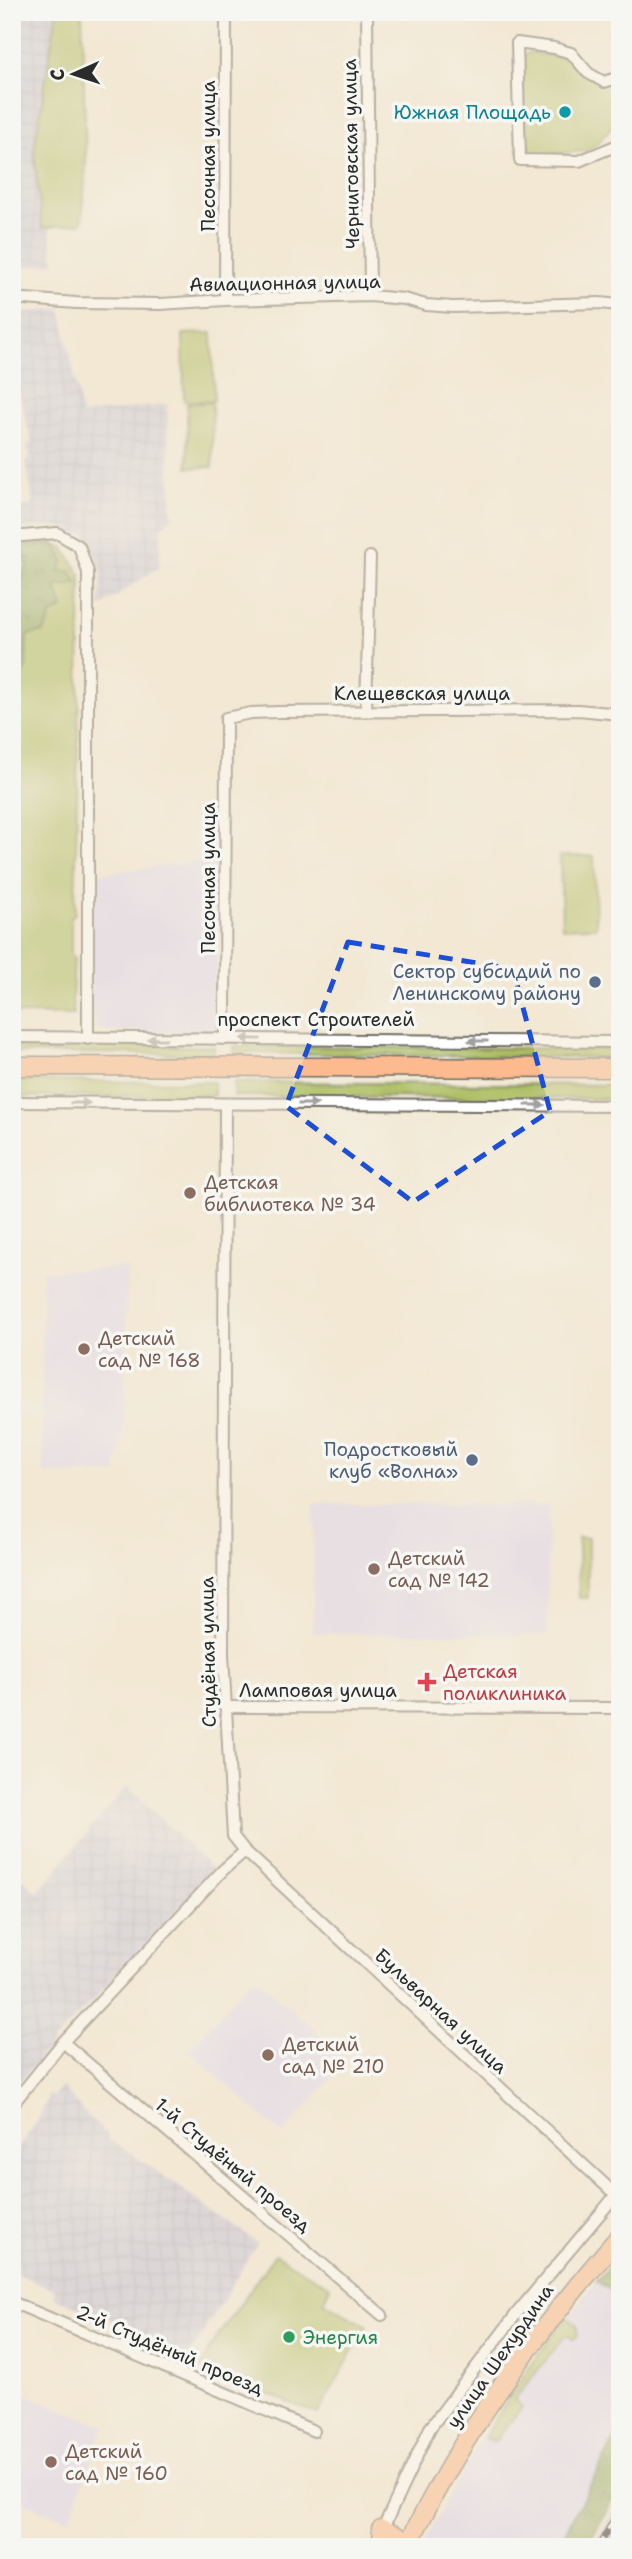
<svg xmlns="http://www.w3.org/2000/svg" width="632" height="2559" font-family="'Shantell Sans',sans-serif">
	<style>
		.built { fill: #dcd6f6 }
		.industrial { fill: url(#industrial-grid) }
		.railway { fill: #c2c2dc }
		.green { fill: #acbd60; stroke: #6c7446; stroke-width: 2 }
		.forest { fill: url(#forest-crowns); stroke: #5a6840; stroke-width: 2 }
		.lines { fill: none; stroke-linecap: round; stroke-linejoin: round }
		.street-casing { stroke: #716d66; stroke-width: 14 }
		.primary-casing { stroke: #716d66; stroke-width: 21 }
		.street { stroke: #fff; stroke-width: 10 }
		.primary { stroke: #fcba8e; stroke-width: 18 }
		.rail-casing { stroke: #2b2b2b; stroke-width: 6 }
		.rail { stroke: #f6f6f2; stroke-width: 3.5; stroke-dasharray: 10; stroke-linecap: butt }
		.oneway { fill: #a0a0a0 }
		.marked { fill: none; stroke: #1d4ed8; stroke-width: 5; stroke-dasharray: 14 9; stroke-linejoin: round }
		.culture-dot { fill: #0f9aa8; stroke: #f6f6f2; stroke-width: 2.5 }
		.service-dot { fill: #5c6f8a; stroke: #f6f6f2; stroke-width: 2.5 }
		.education-dot { fill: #8d6e63; stroke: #f6f6f2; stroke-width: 2.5 }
		.health-dot { fill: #e0444e; stroke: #f6f6f2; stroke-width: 2.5 }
		.leisure-dot { fill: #2e9e5b; stroke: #f6f6f2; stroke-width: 2.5 }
		.labels { text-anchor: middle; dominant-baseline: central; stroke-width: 7; stroke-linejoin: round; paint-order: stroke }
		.culture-label { font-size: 19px; fill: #0d838f; stroke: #f6f6f2; text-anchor: end }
		.street-label { font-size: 19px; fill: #2b2b2b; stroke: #f6f6f2 }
		.service-label { font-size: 19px; fill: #4e5e75; stroke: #f6f6f2; text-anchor: end }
		.education-label { font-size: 19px; fill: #785e54; stroke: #f6f6f2; text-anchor: start }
		.health-label { font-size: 19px; fill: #be3a42; stroke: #f6f6f2; text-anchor: start }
		.leisure-label { font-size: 19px; fill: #27864d; stroke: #f6f6f2; text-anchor: start }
	</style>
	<defs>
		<pattern id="industrial-grid" width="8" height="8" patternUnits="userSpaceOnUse" patternTransform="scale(1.75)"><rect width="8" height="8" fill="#c2c2dc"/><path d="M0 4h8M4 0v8" fill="none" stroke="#a7a7bd"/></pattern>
		<pattern id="forest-crowns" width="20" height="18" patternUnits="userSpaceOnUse" patternTransform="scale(1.75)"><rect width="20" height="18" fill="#89a456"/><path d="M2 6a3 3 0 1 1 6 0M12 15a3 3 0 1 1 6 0" fill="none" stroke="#708647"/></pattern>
	</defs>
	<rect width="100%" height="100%" fill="#f6f6f2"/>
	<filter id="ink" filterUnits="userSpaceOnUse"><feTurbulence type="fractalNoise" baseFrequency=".0143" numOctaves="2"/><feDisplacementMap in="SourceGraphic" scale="14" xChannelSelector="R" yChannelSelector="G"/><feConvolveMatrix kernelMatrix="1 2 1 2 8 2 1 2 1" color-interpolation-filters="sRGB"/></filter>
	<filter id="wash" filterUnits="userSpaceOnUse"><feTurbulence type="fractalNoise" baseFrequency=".00686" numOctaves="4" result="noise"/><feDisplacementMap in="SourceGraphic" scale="28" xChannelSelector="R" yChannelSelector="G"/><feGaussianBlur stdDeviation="1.57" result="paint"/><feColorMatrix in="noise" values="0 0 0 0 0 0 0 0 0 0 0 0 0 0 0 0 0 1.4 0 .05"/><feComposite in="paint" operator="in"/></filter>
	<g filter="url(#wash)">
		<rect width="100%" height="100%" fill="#f2e8d3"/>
		<!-- built -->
		<g class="built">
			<polygon points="206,861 217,861 217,1024 215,1029 207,1032 98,1030 91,1013 92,879 95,874"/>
			<polygon points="127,1268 124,1426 116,1473 43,1474 42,1271"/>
			<polygon points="314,1504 548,1505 547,1635 313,1633"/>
			<polygon points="254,1976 348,2060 282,2134 188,2050"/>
			<polygon points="596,2281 620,2295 620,2430 557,2547 421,2547 467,2462 533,2361"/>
			<polygon points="12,2390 104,2426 69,2520 12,2498"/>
		</g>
		<!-- industrial -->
		<g class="industrial">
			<polygon points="12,12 57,12 34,150 43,228 49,226 55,263 12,269"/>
			<polygon points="61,309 82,415 167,404 172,518 161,527 159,567 99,608 102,571 85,533 73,534 56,526 12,529 12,508 33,505 26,461 31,458 27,445 32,443 15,377 12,377 12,313"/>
			<polygon points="127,1786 214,1871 57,2038 12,2090 12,1889 23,1879 37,1893"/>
			<polygon points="61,2086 88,2117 105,2132 109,2140 131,2153 257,2243 188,2358 128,2326 55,2298 54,2289 12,2272 12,2158 40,2116 49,2095 53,2097"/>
		</g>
		<!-- railway -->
		<polygon class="railway" points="620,2498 620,2538 615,2547 592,2547"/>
		<!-- green -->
		<g class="green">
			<polygon points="57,12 82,12 86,163 82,223 42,228 34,150"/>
			<polygon points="530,52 569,59 585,69 609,80 614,92 614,124 597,144 586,151 532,156 523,150 522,56"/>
			<polygon points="212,333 214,401 184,401 183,334"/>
			<polygon points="212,402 213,467 188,468 187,404"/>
			<polygon points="49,542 63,547 81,575 75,913 71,918 71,955 74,959 72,1001 74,1015 12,1014 12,546"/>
			<polygon points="560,856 594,856 596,927 562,928"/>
			<polygon points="12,1046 214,1046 214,1054 12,1053"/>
			<polygon points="234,1046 620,1049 620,1058 234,1053"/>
			<polygon points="12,1081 214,1082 214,1096 12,1097"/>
			<polygon points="234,1082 620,1085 620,1099 234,1096"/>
			<polygon points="578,1538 588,1538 588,1598 579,1598"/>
			<polygon points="275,2254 330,2287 323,2302 367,2326 318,2414 201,2368 209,2349"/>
			<polygon points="567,2317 576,2324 578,2334 574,2340 566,2335 514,2400 522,2407 495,2441 485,2439 486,2434 533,2361"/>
		</g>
		<!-- forest -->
		<g class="forest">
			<polygon points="50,545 58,548 64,560 59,572 71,571 78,584 56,586 63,609 52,614 44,632 27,635 26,670 12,688 12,591 17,590 28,565 21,546"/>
			<polygon points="620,2254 620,2295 596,2281"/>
			<polygon points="620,2430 620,2487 586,2547 557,2547"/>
		</g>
	</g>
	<g filter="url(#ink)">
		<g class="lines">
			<defs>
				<g id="street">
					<polyline points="367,12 370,296"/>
					<polyline points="620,77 604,82 588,73 571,53 554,48 517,43 520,160 579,161 620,144"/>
					<polyline points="12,298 76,303 160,304 225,300 370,296 404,299 426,305 453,307 599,303 620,305"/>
					<polyline points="225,300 226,12"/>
					<polyline points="12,537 57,533 79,546 88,572 88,1039"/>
					<polyline points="366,711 370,557"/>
					<polyline points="12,1037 620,1042"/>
					<polyline points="225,1039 226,718 251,713 278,712 578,710 620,714"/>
					<polyline points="12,1102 620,1106"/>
					<polyline points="225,1707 620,1708"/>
					<polyline points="245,1851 616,2195"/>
					<polyline points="63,2042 382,2315"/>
					<polyline points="12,2105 63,2042 223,1870 245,1851 233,1836 223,1654 225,1104"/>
					<polyline points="12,2302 314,2431"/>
					<polyline points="374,2547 430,2428 517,2313 620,2190"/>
				</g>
				<g id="primary">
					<polyline points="12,1066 620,1068"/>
					<polyline points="381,2529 410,2542"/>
					<path d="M407 2547C462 2432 537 2331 620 2236"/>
				</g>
			</defs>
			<!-- street casing -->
			<use href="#street" class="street-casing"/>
			<!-- primary casing -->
			<use href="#primary" class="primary-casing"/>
			<!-- street -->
			<use href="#street" class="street"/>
			<!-- primary -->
			<use href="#primary" class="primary"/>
			<defs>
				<polyline id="rail" points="598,2547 620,2508"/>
			</defs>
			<!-- rail casing -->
			<use href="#rail" class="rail-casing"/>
			<!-- rail -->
			<use href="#rail" class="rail"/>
		</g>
		<!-- one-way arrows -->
		<defs><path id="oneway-solid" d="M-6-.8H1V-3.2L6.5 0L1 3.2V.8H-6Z" transform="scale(1.75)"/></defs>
		<g class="oneway">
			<use href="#oneway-solid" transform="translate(157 1039) rotate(-180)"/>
			<use href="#oneway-solid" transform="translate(251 1039) rotate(-179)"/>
			<use href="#oneway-solid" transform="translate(478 1041) rotate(-180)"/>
			<use href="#oneway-solid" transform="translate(80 1103)"/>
			<use href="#oneway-solid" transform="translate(308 1104)"/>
			<use href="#oneway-solid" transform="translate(535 1105)"/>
		</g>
	</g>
	<!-- marked area -->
	<path d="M0 0H632V2559H0ZM348 942 513 969 550 1111 413 1202 286 1106Z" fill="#f2e8d3" fill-opacity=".55" fill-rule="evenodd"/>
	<path class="marked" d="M348 942 513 969 550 1111 413 1202 286 1106Z"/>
	<!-- markers -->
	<circle class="culture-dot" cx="565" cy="112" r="7"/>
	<g class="service-dot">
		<circle cx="595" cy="982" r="7"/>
		<circle cx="472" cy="1460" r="7"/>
	</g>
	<g class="education-dot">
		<circle cx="190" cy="1193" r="7"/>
		<circle cx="84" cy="1349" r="7"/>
		<circle cx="374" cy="1569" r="7"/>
		<circle cx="268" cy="2055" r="7"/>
		<circle cx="51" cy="2462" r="7"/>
	</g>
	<path class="health-dot" d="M423.5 1671.5h7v7h7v7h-7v7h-7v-7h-7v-7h7z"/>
	<circle class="leisure-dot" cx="289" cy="2337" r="7"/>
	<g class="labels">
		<!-- culture labels -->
		<g class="culture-label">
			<text x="551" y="112">Южная Площадь</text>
		</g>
		<!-- street labels -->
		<g class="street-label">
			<text transform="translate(351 154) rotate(-91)">Черниговская улица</text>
			<text transform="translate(208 156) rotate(-90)">Песочная улица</text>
			<text transform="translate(285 283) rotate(-1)">Авиационная улица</text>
			<text x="422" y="693">Клещевская улица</text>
			<text transform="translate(208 878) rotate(-90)">Песочная улица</text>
			<text x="316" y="1019">проспект Строителей</text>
			<text transform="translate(208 1652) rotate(-91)">Студёная улица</text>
			<text x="318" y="1690">Ламповая улица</text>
			<text transform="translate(441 2011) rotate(43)">Бульварная улица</text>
			<text transform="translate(233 2165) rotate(40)">1-й Студёный проезд</text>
			<text transform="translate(170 2350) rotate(23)">2-й Студёный проезд</text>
			<text transform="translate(500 2356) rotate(-55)">улица Шехурдина</text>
		</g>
		<!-- service labels -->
		<g class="service-label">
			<text x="581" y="971">Сектор субсидий по<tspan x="581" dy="22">Ленинскому району</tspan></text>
			<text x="458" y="1449">Подростковый<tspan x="458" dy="22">клуб «Волна»</tspan></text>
		</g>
		<!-- education labels -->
		<g class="education-label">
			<text x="204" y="1182">Детская<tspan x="204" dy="22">библиотека № 34</tspan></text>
			<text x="98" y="1338">Детский<tspan x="98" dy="22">сад № 168</tspan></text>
			<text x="388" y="1558">Детский<tspan x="388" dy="22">сад № 142</tspan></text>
			<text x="282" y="2044">Детский<tspan x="282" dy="22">сад № 210</tspan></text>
			<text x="65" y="2451">Детский<tspan x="65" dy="22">сад № 160</tspan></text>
		</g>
		<!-- health labels -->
		<g class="health-label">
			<text x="443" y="1671">Детская<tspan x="443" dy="22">поликлиника</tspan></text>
		</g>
		<!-- leisure labels -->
		<g class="leisure-label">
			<text x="303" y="2337">Энергия</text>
		</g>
	</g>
	<!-- margin -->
	<rect width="632" height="2559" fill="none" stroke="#f6f6f2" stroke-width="42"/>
	<!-- north arrow -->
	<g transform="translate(74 74) rotate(267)" stroke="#f6f6f2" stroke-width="5" paint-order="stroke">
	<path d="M0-5L12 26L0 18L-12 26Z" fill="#2b2b2b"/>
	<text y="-10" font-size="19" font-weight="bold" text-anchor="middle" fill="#2b2b2b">С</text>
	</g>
</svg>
